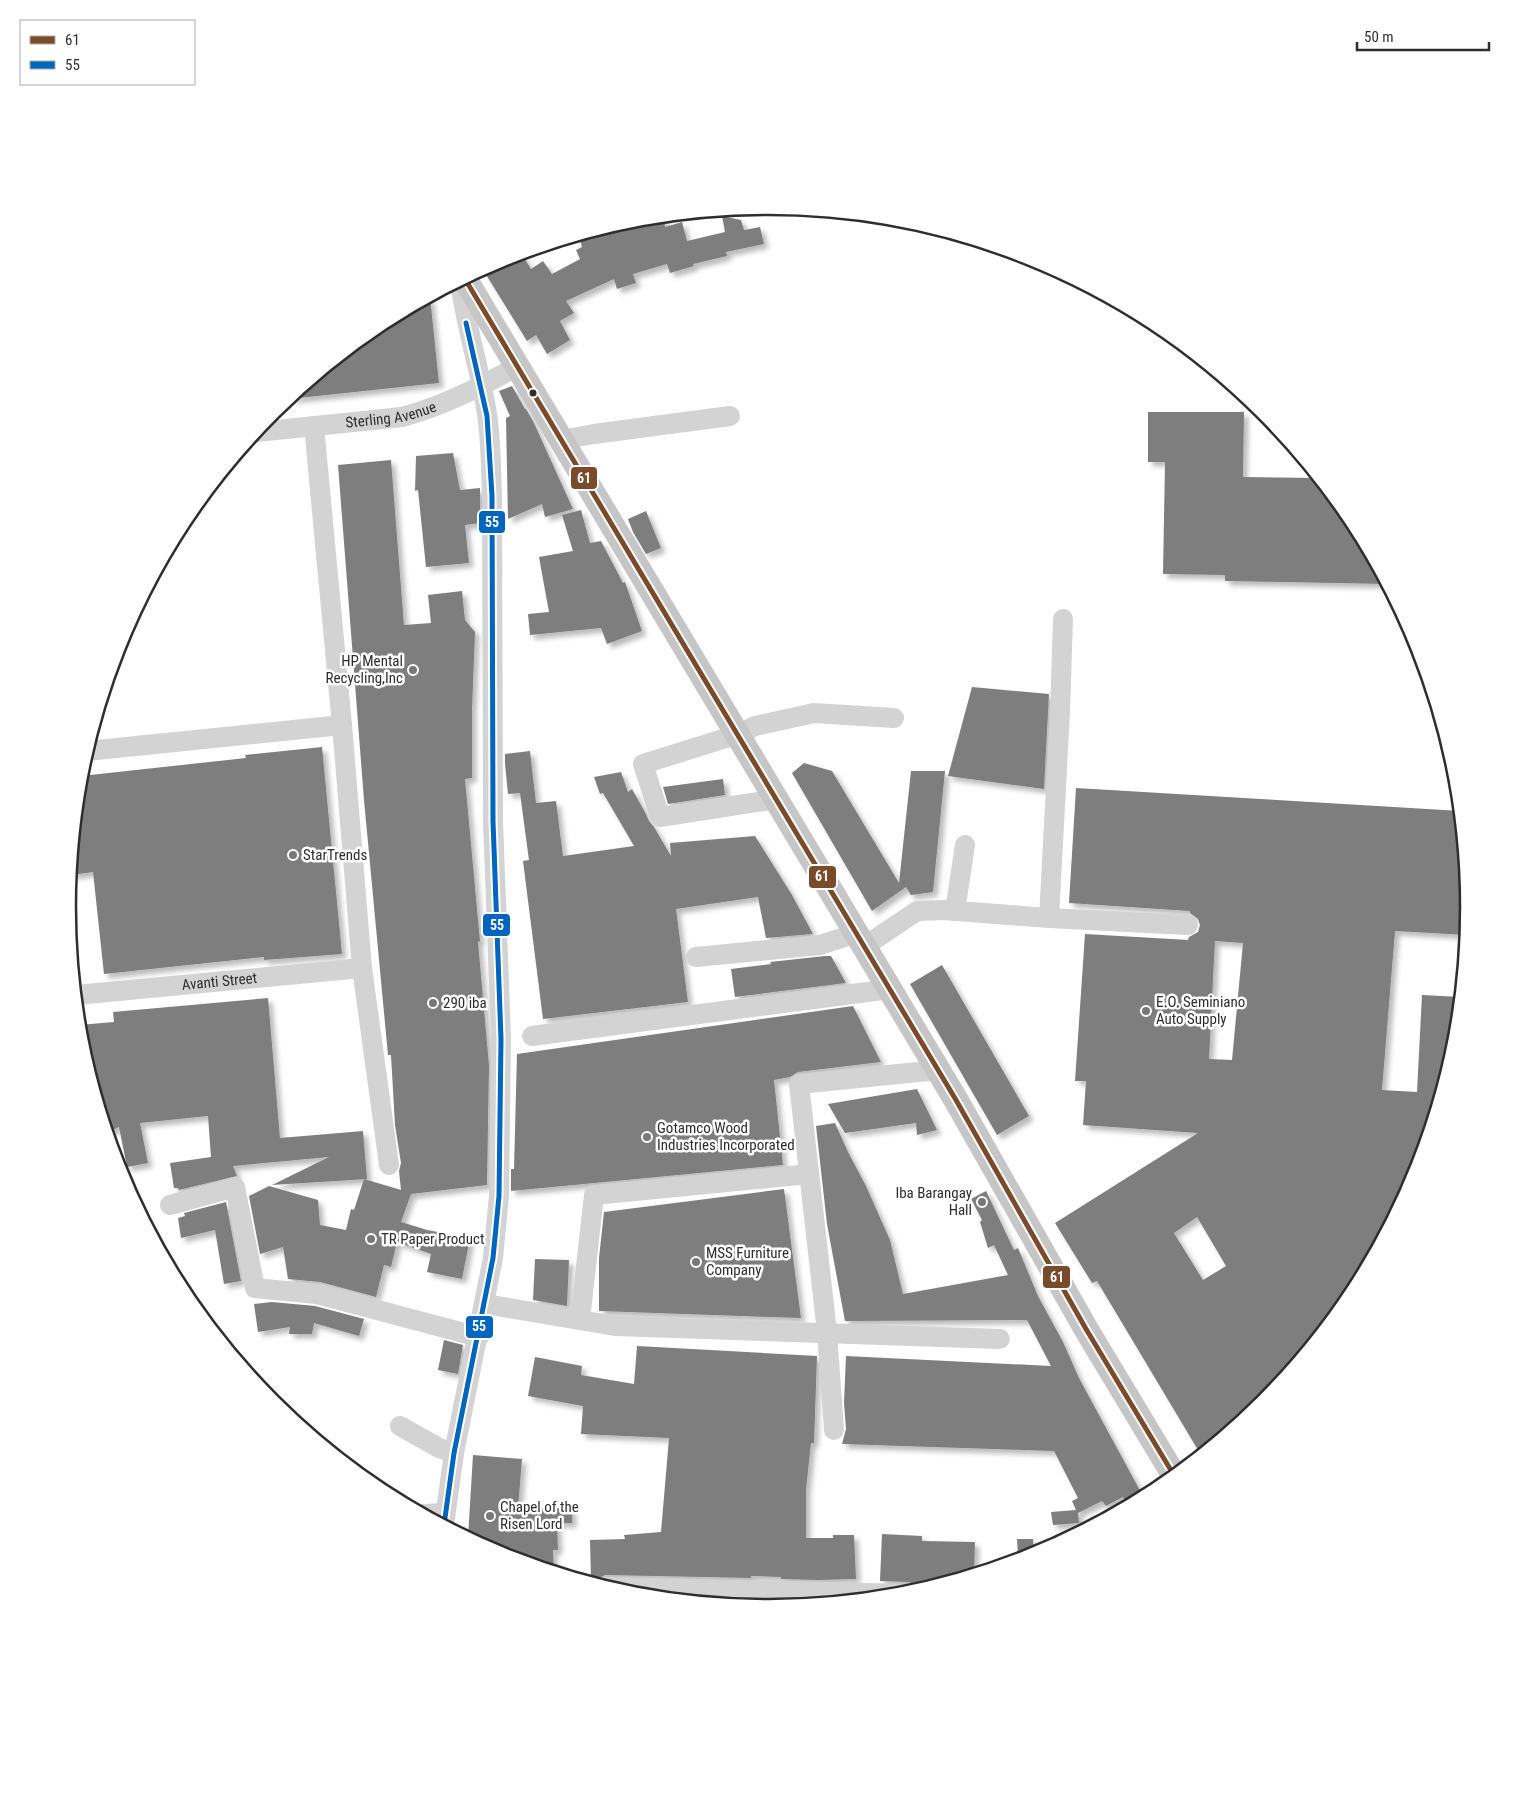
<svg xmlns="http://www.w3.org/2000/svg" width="1537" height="1815" font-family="'Roboto Condensed',sans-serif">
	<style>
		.building { fill: #7e7e7e; fill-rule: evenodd; filter: url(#shadow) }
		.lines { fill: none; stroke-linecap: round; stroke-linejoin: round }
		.minor { stroke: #d3d3d3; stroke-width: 20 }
		.major { stroke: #c6c6c6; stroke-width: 25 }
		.bus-1-casing { stroke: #fff; stroke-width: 9 }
		.bus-2-casing { stroke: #fff; stroke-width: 9 }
		.bus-1 { stroke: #7a4b2a; stroke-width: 5 }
		.bus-2 { stroke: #0065bd; stroke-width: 5 }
		.bus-dot { fill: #2e2e2e; stroke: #fff; stroke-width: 2 }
		.poi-dot { fill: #777; stroke: #fff; stroke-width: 2 }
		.labels { text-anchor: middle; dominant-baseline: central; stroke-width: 5; stroke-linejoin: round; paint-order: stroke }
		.street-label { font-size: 15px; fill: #2e2e2e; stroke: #fff }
		.poi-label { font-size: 15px; fill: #2e2e2e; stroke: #fff; text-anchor: start }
		.rim { fill: none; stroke: #2e2e2e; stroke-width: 2.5 }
		.line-badge { stroke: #fff; stroke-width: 2 }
		.badge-label { font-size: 14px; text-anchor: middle; font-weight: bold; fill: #fff }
	</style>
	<defs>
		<filter id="shadow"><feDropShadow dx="4.5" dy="4.5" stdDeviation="2.5" flood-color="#0004"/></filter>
	</defs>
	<rect width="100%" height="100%" fill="#fff"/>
	<!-- building -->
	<g class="building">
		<polygon points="722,216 741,220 744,230 760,227 764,244 726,252 727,256 693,264 694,266 670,273 667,264 633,274 636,283 617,289 614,279 566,301 574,313 560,321 570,340 547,354 536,335 527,341 485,273 515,256 521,253 531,269 543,261 552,274 580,259 576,250 582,247 579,236 632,220 664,217 665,227 682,222 687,241 725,232"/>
		<polygon points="430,297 439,383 289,399 379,324"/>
		<polygon points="512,386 525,409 526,409 533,421 573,509 545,517 542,504 508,519 506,418 510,416 499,391"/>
		<polygon points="1148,412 1244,412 1243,477 1319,478 1352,518 1387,584 1225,581 1225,575 1163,574 1165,462 1148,462"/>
		<polygon points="453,453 460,490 480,488 480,523 465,525 469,563 426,567 418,490 415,491 416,456"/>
		<polygon points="391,460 404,625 431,623 428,595 462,591 465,620 475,632 472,710 472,778 465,779 480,941 478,942 489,1065 487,1185 411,1194 401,1222 427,1230 470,1238 462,1279 427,1272 431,1254 397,1242 391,1267 384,1265 376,1297 320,1282 288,1279 283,1247 260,1254 249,1196 269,1186 318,1200 320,1225 346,1230 351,1209 354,1210 364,1179 401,1190 399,1171 401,1163 395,1125 391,1055 388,1055 364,800 338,465"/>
		<polygon points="581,510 590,543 601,541 623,583 625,582 642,631 607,644 601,628 530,635 528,614 549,612 539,557 573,551 562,515"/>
		<polygon points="646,511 661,548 646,554 633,532 628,519"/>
		<polygon points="972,687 1049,694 1044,789 948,776"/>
		<polygon points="322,747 342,954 264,960 264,957 104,974 93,872 71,875 81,776 246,758 245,755"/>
		<polygon points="530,751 536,803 556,801 563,856 634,846 603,793 600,794 594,777 621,772 628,792 632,789 646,814 649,821 654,827 671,856 670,843 755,836 792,895 813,934 766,938 758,897 676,909 688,1002 543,1019 523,861 529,860 520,793 508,794 505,764 505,754"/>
		<polygon points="804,763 832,771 899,883 911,771 945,771 933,892 911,895 906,887 872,911 792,773"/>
		<polygon points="723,779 725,795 668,804 663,787"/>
		<path d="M1076 788 1460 811 1470 908 1467 935 1395 931 1382 1090 1417 1092 1422 995 1461 997 1456 1045 1416 1176 1351 1297 1264 1403 1201 1455 1097 1281 1092 1283 1055 1223 1198 1133 1083 1125 1086 1081H1075L1085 934 1188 940 1189 937 1198 932 1200 925 1198 919 1190 913V911L1069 903ZM1215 941 1243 943 1232 1060 1209 1059ZM1197 1217 1226 1266 1203 1280 1174 1233Z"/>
		<polygon points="825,956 831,956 846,983 735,997 731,969 771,964 770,962"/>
		<polygon points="942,965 1029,1116 997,1135 910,984"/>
		<polygon points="268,998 280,1138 363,1131 367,1179 272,1185 329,1157 233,1166 237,1176 179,1190 178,1188 174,1188 170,1163 211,1157 208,1116 140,1123 148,1163 127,1167 119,1127 108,1132 81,1044 79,1025 114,1022 113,1012"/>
		<polygon points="853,1006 881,1062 798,1072 790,1077 774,1080 783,1165 511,1191 511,1169 514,1169 517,1054"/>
		<polygon points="917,1089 937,1130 917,1135 916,1123 845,1133 828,1104"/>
		<polygon points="835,1123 848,1152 866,1186 890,1240 903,1294 1008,1275 994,1245 988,1248 980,1222 982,1220 971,1199 986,1191 1014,1250 1018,1248 1038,1296 1063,1342 1079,1378 1144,1498 1127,1507 1123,1497 1106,1506 1102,1501 1078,1513 1079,1523 1053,1525 1051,1512 1076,1510 1072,1501 1078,1498 1054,1451 842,1444 846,1429 844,1403 846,1356 1051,1366 1027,1320 845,1321 827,1224 816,1126"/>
		<polygon points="784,1189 801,1318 599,1311 599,1258 604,1212"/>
		<polygon points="226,1202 241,1281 224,1284 215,1230 181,1238 178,1218 185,1216 184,1213"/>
		<polygon points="535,1259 569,1260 567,1306 533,1300"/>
		<polygon points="272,1302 315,1306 364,1319 359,1336 314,1323 312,1334 289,1334 290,1327 258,1332 254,1304"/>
		<polygon points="444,1340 463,1345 458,1374 438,1370"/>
		<polygon points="637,1346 817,1356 814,1443 811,1443 806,1490 806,1538 833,1538 833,1535 854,1535 856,1579 818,1580 781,1579 781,1577 751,1576 751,1578 605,1575 597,1579 591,1579 590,1540 625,1539 624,1535 661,1532 669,1438 581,1434 583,1406 528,1396 535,1357 582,1366 581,1375 634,1384"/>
		<polygon points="473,1455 522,1459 518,1508 572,1508 572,1523 557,1523 558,1550 553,1550 554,1571 500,1555 468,1538"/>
		<polygon points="882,1534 922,1536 922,1541 975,1542 974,1574 930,1588 918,1587 909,1582 880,1581"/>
		<polygon points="1017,1539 1033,1539 1034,1555 1018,1556"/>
	</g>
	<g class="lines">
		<!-- minor -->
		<g class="minor">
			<polyline points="314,426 342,725 362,968 389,1165"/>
			<path id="s1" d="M257 432 402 417C443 406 480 387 516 367"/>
			<polyline points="561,440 594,434 730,416"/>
			<polyline points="87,751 342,725"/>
			<polyline points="777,799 660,817 643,764 739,734 755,726 814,713 894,718"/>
			<polyline points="955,911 965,845"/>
			<polyline points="1049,918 1060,712 1063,619"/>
			<polyline points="865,946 917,911 944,910 1049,918 1188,925"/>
			<polyline points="696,957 820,945 857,933"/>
			<path id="s2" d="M76 995 362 968"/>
			<polyline points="532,1036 890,989"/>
			<polyline points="170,1205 235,1187 255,1288 317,1294 479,1337"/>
			<polyline points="485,1304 615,1326 1000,1339"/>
			<polyline points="580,1320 594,1195 809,1174"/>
			<polyline points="400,1426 439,1448 454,1453"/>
			<polyline points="834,1430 827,1332 799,1084 938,1070"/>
			<polyline points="423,1514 445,1513"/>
			<path d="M444 1525 454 1453 493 1258 499 1196 501 1039 493 821 492 496C491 469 491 441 487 414 480 369 466 328 460 281"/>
			<polyline points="605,1587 909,1594"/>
		</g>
		<!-- major -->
		<polyline class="major" points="465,279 956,1100 1086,1329 1175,1477"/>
		<defs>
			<polyline id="bus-1" points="465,279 956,1100 1086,1329 1175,1477"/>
			<polyline id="bus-2" points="444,1525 454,1453 493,1258 499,1196 501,1039 493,821 492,496 487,416 466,323"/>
		</defs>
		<!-- bus-1 casing -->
		<use href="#bus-1" class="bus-1-casing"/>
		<!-- bus-2 casing -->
		<use href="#bus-2" class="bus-2-casing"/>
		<!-- bus-1 -->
		<use href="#bus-1" class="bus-1"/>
		<!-- bus-2 -->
		<use href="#bus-2" class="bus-2"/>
	</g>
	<!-- markers -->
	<circle class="bus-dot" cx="533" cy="393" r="4.5"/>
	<g class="poi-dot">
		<circle cx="413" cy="670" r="5"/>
		<circle cx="293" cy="855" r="5"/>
		<circle cx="433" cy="1003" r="5"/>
		<circle cx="1146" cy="1011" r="5"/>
		<circle cx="647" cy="1137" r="5"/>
		<circle cx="982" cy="1202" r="5"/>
		<circle cx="371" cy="1239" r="5"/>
		<circle cx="696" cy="1262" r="5"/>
		<circle cx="490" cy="1516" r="5"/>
	</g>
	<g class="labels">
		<!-- street labels -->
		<g class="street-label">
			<text stroke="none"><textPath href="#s1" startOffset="135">Sterling Avenue</textPath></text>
			<text stroke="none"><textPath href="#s2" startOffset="144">Avanti Street</textPath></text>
		</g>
		<!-- poi labels -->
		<g class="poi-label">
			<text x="403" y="661" text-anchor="end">HP Mental<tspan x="403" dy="17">Recycling,Inc</tspan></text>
			<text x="303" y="855">StarTrends</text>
			<text x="1156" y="1002">E.O. Seminiano<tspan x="1156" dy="17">Auto Supply</tspan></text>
			<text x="443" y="1003">290 iba</text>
			<text x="657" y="1128">Gotamco Wood<tspan x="657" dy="17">Industries Incorporated</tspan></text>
			<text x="972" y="1193" text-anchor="end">Iba Barangay<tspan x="972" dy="17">Hall</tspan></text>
			<text x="381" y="1239">TR Paper Product</text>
			<text x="706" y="1253">MSS Furniture<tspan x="706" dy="17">Company</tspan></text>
			<text x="500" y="1507">Chapel of the<tspan x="500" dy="17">Risen Lord</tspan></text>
		</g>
	</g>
	<!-- crop -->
	<path d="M0 0H1537V1815H0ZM76 907a692 692 0 1 1 1384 0a692 692 0 1 1-1384 0Z" fill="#fff" fill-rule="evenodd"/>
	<path class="rim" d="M76 907a692 692 0 1 1 1384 0a692 692 0 1 1-1384 0Z"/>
	<g class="line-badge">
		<rect x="570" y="466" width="28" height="24" rx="5" fill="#7a4b2a"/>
		<rect x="478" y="510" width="28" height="24" rx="5" fill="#0065bd"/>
		<rect x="808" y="865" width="29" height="24" rx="5" fill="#7a4b2a"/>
		<rect x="482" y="913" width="29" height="24" rx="5" fill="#0065bd"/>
		<rect x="1042" y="1265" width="29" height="24" rx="5" fill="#7a4b2a"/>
		<rect x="465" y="1315" width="29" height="24" rx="5" fill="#0065bd"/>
	</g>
	<g class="badge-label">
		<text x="584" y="483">61</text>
		<text x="492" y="527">55</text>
		<text x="822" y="881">61</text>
		<text x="497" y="930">55</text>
		<text x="1057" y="1282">61</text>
		<text x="479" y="1331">55</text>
	</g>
	<!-- legend -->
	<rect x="20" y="20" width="175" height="65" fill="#ffffff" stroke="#ababab"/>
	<rect x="30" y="36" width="25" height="8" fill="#7a4b2a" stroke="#ababab"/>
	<text x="65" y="45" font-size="15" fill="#2e2e2e">61</text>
	<rect x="30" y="61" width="25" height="8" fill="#0065bd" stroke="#ababab"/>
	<text x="65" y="70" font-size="15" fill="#2e2e2e">55</text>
	<!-- scale -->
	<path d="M1357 42v8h132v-8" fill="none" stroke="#2e2e2e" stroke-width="2.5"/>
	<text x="1364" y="42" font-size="15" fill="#2e2e2e" stroke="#ffffff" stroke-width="4" paint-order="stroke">50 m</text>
</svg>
